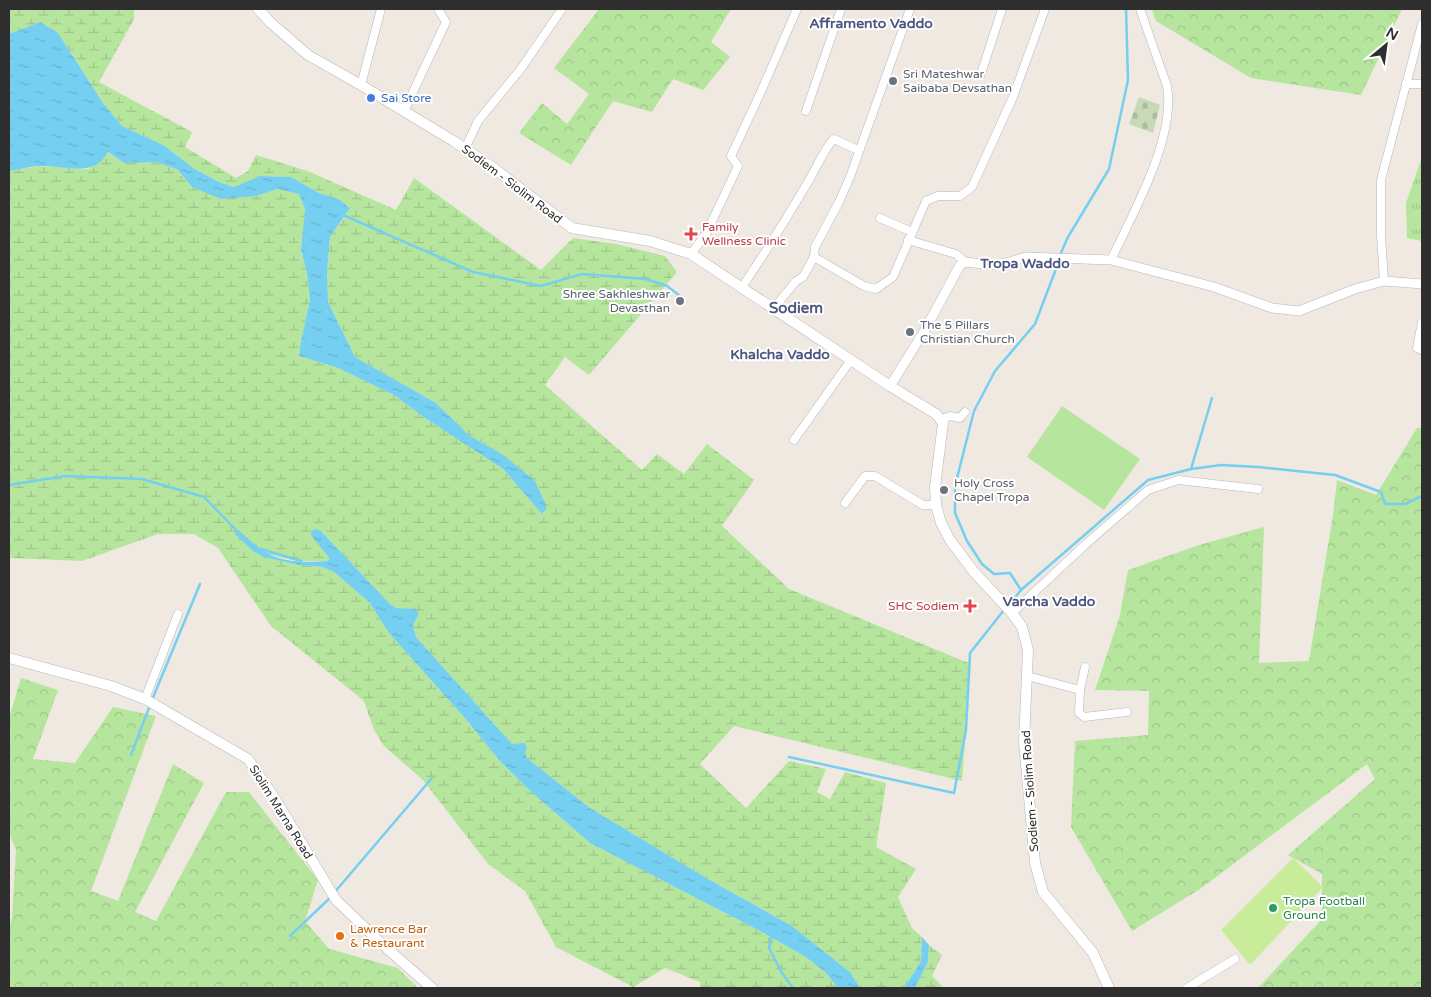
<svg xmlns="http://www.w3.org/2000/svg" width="1431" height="997" font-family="'Varela Round',sans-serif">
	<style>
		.grass { fill: url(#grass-tufts) }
		.forest { fill: url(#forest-crowns) }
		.wetland { fill: url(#wetland-marsh) }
		.cemetery { fill: url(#cemetery-stones) }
		.park { fill: #b6e59e }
		.pitch { fill: #c9ec9a }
		.water { fill: url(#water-ripples) }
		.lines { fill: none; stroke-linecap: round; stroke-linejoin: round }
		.stream { stroke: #75cff0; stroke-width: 2.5 }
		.minor-casing { stroke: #b4b7c1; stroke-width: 9 }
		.tertiary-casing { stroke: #b4b7c1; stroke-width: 10 }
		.secondary-casing { stroke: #b4b7c1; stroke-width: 11 }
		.minor { stroke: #fff; stroke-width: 8 }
		.tertiary { stroke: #fff; stroke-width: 9 }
		.secondary { stroke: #fff; stroke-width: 10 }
		.worship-dot { fill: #6b7280; stroke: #fff; stroke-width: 2 }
		.shop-dot { fill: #3f7fe0; stroke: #fff; stroke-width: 2 }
		.health-dot { fill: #e0444e; stroke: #fff; stroke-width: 2 }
		.leisure-dot { fill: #2e9e5b; stroke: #fff; stroke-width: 2 }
		.food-dot { fill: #e8710a; stroke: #fff; stroke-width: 2 }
		.labels { text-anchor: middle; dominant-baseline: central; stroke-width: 4; stroke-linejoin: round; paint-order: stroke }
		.worship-label { font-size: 12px; fill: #5b616d; stroke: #fff; text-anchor: start }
		.shop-label { font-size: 12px; fill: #366cbe; stroke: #fff; text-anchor: start }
		.street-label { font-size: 12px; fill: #2e2e2e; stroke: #fff }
		.health-label { font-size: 12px; fill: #be3a42; stroke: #fff; text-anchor: start }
		.leisure-label { font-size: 12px; fill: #27864d; stroke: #fff; text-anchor: start }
		.food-label { font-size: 12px; fill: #c56008; stroke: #fff; text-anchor: start }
		.neighbourhood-label { font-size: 14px; font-weight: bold; fill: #4d5680; stroke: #fff }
		.quarter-label { font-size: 15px; font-weight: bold; fill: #4d5680; stroke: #fff }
	</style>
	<defs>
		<pattern id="grass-tufts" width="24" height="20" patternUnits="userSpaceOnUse" patternTransform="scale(1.25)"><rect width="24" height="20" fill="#b6e59e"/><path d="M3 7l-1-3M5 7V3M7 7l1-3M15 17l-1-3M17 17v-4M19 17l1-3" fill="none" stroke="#9dc588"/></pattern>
		<pattern id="forest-crowns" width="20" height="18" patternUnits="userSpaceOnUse" patternTransform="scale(1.25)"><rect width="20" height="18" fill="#b6e59e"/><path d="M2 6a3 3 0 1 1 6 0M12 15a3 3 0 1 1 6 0" fill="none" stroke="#9dc588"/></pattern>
		<pattern id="wetland-marsh" width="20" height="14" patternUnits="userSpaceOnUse" patternTransform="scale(1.25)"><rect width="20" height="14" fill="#b6e59e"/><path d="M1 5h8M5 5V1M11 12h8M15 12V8" fill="none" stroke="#9dc588"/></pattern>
		<pattern id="cemetery-stones" width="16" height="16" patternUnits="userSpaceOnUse" patternTransform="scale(1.25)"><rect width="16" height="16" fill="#c8d9b8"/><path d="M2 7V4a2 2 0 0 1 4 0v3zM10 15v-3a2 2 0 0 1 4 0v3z" fill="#acbb9e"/></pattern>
		<pattern id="water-ripples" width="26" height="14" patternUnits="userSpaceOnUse" patternTransform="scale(1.25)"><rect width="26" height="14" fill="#75cff0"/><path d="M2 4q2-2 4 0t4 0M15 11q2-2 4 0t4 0" fill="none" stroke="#66b2ce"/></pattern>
	</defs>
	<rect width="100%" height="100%" fill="#efe9e1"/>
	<!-- grass -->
	<polygon class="grass" points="1422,157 1422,241 1407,238 1406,203"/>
	<!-- forest -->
	<g class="forest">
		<polygon points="599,9 731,9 711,42 730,57 703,90 673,79 652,112 613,101 571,165 519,133 542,103 567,124 589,94 554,68"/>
		<polygon points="1152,9 1402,9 1361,95 1251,78 1156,21"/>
		<polygon points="1417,428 1422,428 1422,988 1258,988 1322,919 1322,874 1288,855 1375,779 1367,764 1200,889 1132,931 1071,827 1075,741 1148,735 1149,691 1095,690 1120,615 1128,570 1199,545 1264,527 1259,663 1309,661 1333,515 1337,480 1376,495"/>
		<polygon points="21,678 58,690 33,759 75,763 113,707 156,716 91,891 118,901 173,764 204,783 135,912 156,921 226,792 249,792 318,880 305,921 329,949 398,968 418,988 9,988 9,929 12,917 16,850 9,833 9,718"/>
	</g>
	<!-- wetland -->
	<g class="wetland">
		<polygon points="9,9 134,9 134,19 99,82 192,132 185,147 236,178 248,171 256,155 310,172 396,210 414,178 541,270 573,238 616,244 665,256 677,272 589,375 565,357 545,385 642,470 657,454 684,474 707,444 754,480 722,526 789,589 971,664 962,781 734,726 700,764 746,808 789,761 826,769 817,792 830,799 845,772 886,783 876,847 916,869 898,897 912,928 922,937 921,961 904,988 860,988 850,972 792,926 708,879 590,808 527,758 525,753 518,745 512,744 416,637 413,625 419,614 410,608 404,610 391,605 323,533 331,560 327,561 297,561 253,551 299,565 322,567 334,572 369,602 389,633 464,717 500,761 528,789 590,843 760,931 806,957 825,972 838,988 700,988 700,982 665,968 633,987 556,947 525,891 488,864 423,780 384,746 374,730 364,701 271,626 218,548 194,534 158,534 82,561 9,558 9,171 39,166 89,169 107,152 124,163 155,162 177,169 192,187 256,196 277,189 299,194 305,209 301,249 307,274 310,300 301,341 299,356 338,368 394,395 422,416 503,469 542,514 547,508 502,454 470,436 436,403 355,357 328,302 327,273 330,237 343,219 350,207 340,200 319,193 291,177 260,176 234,187 219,182 193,168 165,146 122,126 103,103 58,33 40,22 9,34"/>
		<polygon points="929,945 942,955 932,976 944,988 915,988 928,962"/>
	</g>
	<!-- cemetery -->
	<polygon class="cemetery" points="1139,97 1160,105 1153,133 1129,124"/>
	<!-- park -->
	<polygon class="park" points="1062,406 1140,459 1104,510 1027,457"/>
	<!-- pitch -->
	<polygon class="pitch" points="1293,858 1323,887 1250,965 1221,930"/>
	<!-- water -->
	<g class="water">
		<path d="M40 22 58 33 103 103 122 126 165 146 193 168 219 182 234 187 260 176 291 177 319 193 340 200 350 208 330 237 327 273 328 302 355 357 436 403 470 436 502 454 535 481 547 508 542 514 503 469 422 416 394 395 338 368 299 356 301 341 310 300 307 274 301 249 305 209 299 194 277 189 256 196 221 199 192 187 177 169 155 162 124 163 108 152C94 179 65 165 40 166 30 166 19 170 9 171V34Z"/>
		<path d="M235 528C247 537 259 550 273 556 289 563 310 562 327 561L330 559 311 535V532L315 529 320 530 391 605C401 611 406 607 416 609L419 614 413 625 416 637 512 744 524 743 527 747 525 753 527 758 590 808 708 879 792 926 850 972 860 988H838L825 972 806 957 760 931 590 843 528 789 500 761 464 717 389 633 369 602 334 572 322 567 299 565 264 557 253 551 235 534Z"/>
		<polygon points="922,937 929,945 928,962 915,988 904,988 921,961"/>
	</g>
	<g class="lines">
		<!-- stream -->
		<g class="stream">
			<polyline points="343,215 473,272 541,286 582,274 646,279 667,286 680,296"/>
			<polyline points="1060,255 1068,237 1109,169 1128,80 1126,9"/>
			<polyline points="1191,469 1212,398"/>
			<polyline points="9,485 65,476 142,479 204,497 237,531"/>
			<polyline points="261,549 301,561"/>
			<polyline points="1021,590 1010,573 994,574 982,564 967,541 955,513 955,486 974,411 995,371 1035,324 1059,261"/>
			<polyline points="1008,606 1021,590 1148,480 1191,469 1221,465 1258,467 1335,475 1381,492 1385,504 1405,504 1422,496"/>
			<polyline points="152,700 200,584"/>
			<polyline points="131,755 150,705"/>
			<polyline points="789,757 954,793 966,730 970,653 1004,610"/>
			<polyline points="334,893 432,778"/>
			<polyline points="772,934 769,948 782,973 793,988"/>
			<polyline points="290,936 331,897"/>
		</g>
		<defs>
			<g id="minor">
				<polyline points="910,9 850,177 839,202 815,247 814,257 864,286 876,289 893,277 926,201 938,196 960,196 972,187 1013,97 1045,9"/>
				<polyline points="981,74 1002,9"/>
				<polyline points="1406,84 1422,84"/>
				<polyline points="361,85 381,9"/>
				<polyline points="404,111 446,22 438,9"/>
				<polyline points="806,111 841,9"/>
				<polyline points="465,149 478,121 520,70 562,9"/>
				<polyline points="880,218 912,232"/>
				<polyline points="908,240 956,254 965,262"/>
				<polyline points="691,254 706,234 738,166 731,156 760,94 797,9"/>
				<path d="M1111 260C1133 213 1176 138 1167 86L1140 9"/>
				<polyline points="1384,281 1381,235 1381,180 1422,24"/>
				<path d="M742 287C765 253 787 218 808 182 815 171 825 147 834 139L858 150"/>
				<polyline points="774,308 796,281 803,277 814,257"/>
				<polyline points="1422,322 1417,348 1422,350"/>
				<polyline points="942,419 950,416 960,418 965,412"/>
				<polyline points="794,440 851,360"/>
				<polyline points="845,503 865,476 875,476 923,505 936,505"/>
				<polyline points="1012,613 1087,543 1148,490 1178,480 1258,489"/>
				<polyline points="1027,676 1080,690 1079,713 1084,717 1127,712"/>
				<polyline points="1080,690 1085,667"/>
				<polyline points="145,699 178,614"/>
				<polyline points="1187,988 1235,959"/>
			</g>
			<polyline id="tertiary" points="890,386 925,330 960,265 965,262 993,265 1006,263 1026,257 1111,260 1214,287 1272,308 1299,311 1355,289 1384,281 1422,284"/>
			<g id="secondary">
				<polyline points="258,9 271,23 308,55 361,85 455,142 495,169 572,228 650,241 691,254 890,386 936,414 943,423 935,487 936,505 941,523 950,540 974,572 1012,613 1022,627 1028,650 1024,742 1035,863 1043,892 1093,953 1109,988"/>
				<polyline points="9,658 111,686 145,699 248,759 274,797 336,900 382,944 432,988"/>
			</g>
		</defs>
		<!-- minor casing -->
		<use href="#minor" class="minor-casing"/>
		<!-- tertiary casing -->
		<use href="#tertiary" class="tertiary-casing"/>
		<!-- secondary casing -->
		<use href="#secondary" class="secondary-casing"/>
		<!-- minor -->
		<use href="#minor" class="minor"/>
		<!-- tertiary -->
		<use href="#tertiary" class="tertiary"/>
		<!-- secondary -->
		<use href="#secondary" class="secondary"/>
	</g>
	<!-- markers -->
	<g class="worship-dot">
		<circle cx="893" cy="81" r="5"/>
		<circle cx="680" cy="301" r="5"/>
		<circle cx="910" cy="332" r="5"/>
		<circle cx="944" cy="490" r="5"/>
	</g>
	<circle class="shop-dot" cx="371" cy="98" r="5"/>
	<g class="health-dot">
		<path d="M688.5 226.5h5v5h5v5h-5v5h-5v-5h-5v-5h5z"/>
		<path d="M967.5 598.5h5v5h5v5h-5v5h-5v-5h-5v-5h5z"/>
	</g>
	<circle class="leisure-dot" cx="1273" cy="908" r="5"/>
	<circle class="food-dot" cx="340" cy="936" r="5"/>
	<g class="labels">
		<!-- worship labels -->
		<g class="worship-label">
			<text x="903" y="74">Sri Mateshwar<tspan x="903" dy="14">Saibaba Devsathan</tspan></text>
			<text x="670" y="294" text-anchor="end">Shree Sakhleshwar<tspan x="670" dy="14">Devasthan</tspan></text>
			<text x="920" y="325">The 5 Pillars<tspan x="920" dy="14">Christian Church</tspan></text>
			<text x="954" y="483">Holy Cross<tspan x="954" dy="14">Chapel Tropa</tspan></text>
		</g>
		<!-- shop labels -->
		<g class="shop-label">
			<text x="381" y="98">Sai Store</text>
		</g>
		<!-- street labels -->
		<g class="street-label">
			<text transform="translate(512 184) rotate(37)">Sodiem - Siolim Road</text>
			<text transform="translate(1030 791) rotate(-94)">Sodiem - Siolim Road</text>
			<text transform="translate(281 812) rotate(58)">Siolim Marna Road</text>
		</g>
		<!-- health labels -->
		<g class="health-label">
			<text x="702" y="227">Family<tspan x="702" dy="14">Wellness Clinic</tspan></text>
			<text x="959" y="606" text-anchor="end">SHC Sodiem</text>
		</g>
		<!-- leisure labels -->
		<g class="leisure-label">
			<text x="1283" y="901">Tropa Football<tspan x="1283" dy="14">Ground</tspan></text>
		</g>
		<!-- food labels -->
		<g class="food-label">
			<text x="350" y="929">Lawrence Bar<tspan x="350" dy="14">&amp; Restaurant</tspan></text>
		</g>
		<!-- neighbourhood labels -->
		<g class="neighbourhood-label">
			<text x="871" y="23">Afframento Vaddo</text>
			<text x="1025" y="263">Tropa Waddo</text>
			<text x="780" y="354">Khalcha Vaddo</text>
			<text x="1049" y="601">Varcha Vaddo</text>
		</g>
		<!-- quarter labels -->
		<g class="quarter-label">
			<text x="796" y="308">Sodiem</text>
		</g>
	</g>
	<!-- border -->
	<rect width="1431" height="997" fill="none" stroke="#2e2e2e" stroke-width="20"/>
	<!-- north arrow -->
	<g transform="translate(1386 45) rotate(29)" stroke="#ffffff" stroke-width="4" paint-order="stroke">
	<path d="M0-4L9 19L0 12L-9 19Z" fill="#2e2e2e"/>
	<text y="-8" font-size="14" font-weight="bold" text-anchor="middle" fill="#2e2e2e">N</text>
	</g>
</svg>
